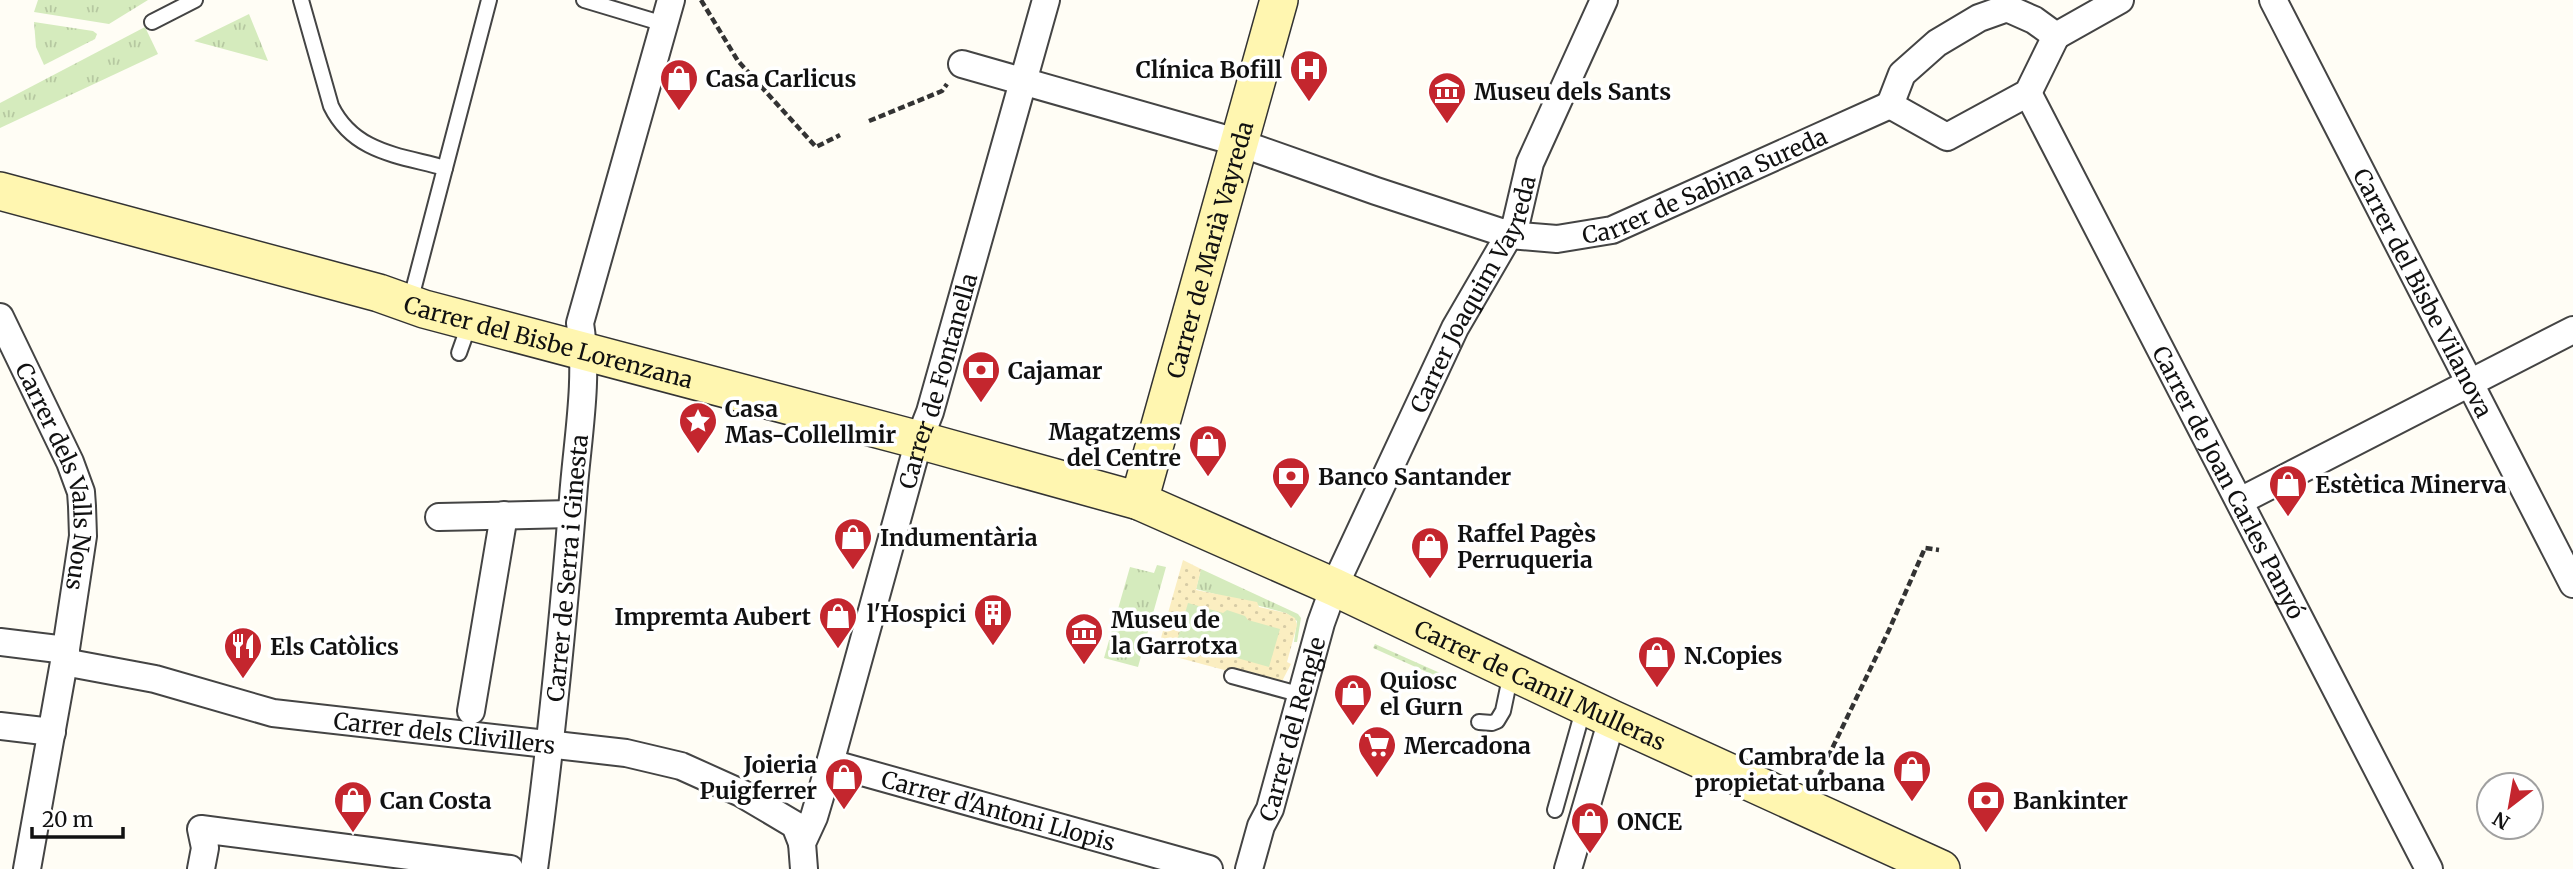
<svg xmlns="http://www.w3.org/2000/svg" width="2573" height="869" font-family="Merriweather,serif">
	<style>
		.grass { fill: url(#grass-tufts) }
		.sand { fill: url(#sand-dots) }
		.park { fill: #d5ebbd }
		.garden { fill: url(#garden-dots) }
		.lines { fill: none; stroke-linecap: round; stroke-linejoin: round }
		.lane-casing { stroke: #444; stroke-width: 18 }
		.street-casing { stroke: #444; stroke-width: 30 }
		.secondary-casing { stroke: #333; stroke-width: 40 }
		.path { stroke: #333; stroke-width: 4.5; stroke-dasharray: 7 3.5; stroke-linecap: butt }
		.lane { stroke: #fff; stroke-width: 14 }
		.street { stroke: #fff; stroke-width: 26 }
		.secondary { stroke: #fff6b0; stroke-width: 37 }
		.labels { text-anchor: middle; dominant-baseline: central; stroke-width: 7; stroke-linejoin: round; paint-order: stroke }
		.poi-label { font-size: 23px; font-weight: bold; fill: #111; stroke: #fff; text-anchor: start }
		.street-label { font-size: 23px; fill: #111; stroke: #fff }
	</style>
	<defs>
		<pattern id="grass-tufts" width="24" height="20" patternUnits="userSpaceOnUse" patternTransform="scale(1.75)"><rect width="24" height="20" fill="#d5ebbd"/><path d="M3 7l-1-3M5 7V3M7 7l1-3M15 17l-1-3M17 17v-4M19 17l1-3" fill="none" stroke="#b6c8a1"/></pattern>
		<pattern id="sand-dots" width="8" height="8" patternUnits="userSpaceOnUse" patternTransform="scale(1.75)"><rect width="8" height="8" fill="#fbeec1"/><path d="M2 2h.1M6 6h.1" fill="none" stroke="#d6cba5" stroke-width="1.8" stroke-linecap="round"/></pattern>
		<pattern id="garden-dots" width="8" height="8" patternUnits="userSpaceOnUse" patternTransform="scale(1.75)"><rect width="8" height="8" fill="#d5ebbd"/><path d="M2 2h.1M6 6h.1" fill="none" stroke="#b6c8a1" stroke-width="1.8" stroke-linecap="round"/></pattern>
	</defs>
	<rect width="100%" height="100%" fill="#fffdf5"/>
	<!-- grass -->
	<g class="grass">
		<polygon points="38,0 148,0 109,24 34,12"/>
		<polygon points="249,14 268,61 194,41 245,16"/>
		<polygon points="34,22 93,31 97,34 95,39 44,65 36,47"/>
		<polygon points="145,27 158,54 0,128 0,103"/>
		<polygon points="1157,565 1166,567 1138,667 1104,658 1130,567 1154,573"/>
		<polygon points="1201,569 1298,614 1301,618 1297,642 1294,642 1297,621 1286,613 1196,589"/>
	</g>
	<!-- sand -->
	<polygon class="sand" points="1183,560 1201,569 1196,590 1257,602 1259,607 1286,613 1295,618 1297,625 1287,662 1291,664 1280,685 1157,652"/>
	<!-- park -->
	<polygon class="park" points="1188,603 1223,613 1227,610 1245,616 1248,620 1280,629 1269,667 1177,641"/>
	<!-- garden -->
	<polygon class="garden" points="1375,644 1458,681 1456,685 1373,648"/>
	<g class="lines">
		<defs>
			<g id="lane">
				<path d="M301 0 331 106C354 153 399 155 445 168"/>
				<polyline points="584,0 664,24"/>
				<polyline points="152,22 195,0"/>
				<polyline points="410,302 489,0"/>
				<polyline points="459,353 470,322"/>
				<polyline points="1232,676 1302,695"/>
				<polyline points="1479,722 1492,723 1497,721 1503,711 1511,673"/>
				<polyline points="1555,810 1584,707"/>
			</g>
			<g id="street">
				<path id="s1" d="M2273 0 2573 584"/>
				<polyline points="2056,36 2120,0"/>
				<path id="s2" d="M962 64 1240 143 1376 191 1510 235 1557 239 1612 230 1890 105"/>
				<path id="s3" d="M2028 93 2429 869"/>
				<polyline points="1890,105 1947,137 2028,93 2056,36"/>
				<polyline points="1890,105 1902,74 1937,43 1979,18 2007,8 2034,20 2056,36"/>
				<path id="s4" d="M0 317 70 462 81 492 82 506 83 536 64 662 27 869"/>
				<polyline points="2240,501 2573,330"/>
				<polyline points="439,517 571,514"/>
				<polyline points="0,642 66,650"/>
				<path id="s5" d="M64 662 155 679 273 713 626 753 681 766 741 793 795 825 802 843"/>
				<polyline points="471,711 504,515"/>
				<polyline points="0,726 52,732"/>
				<path id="s6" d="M830 763 1209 869"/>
				<polyline points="201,869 205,848 201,829 510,869"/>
				<path id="s7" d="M534 869C551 746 563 622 573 498 577 441 589 380 580 323L671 0"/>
				<path id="s8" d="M804 869 802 843 814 817 830 763 919 440 930 412 1046 0"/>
				<path id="s9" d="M1249 869 1261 826 1270 809 1321 623 1334 587 1455 328 1516 223 1530 163 1604 0"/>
				<polyline points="1568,869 1612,719"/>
			</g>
			<g id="secondary">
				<path id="s10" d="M0 191 379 293 424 309 919 440 1139 501 1334 587 1612 719 1941 869"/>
				<path id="s11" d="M1139 501 1279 0"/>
			</g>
		</defs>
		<!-- lane casing -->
		<use href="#lane" class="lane-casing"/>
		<!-- street casing -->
		<use href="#street" class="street-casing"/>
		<!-- secondary casing -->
		<use href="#secondary" class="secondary-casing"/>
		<!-- path -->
		<g class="path">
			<polyline points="701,0 738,61 816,147 840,135"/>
			<polyline points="869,121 942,91 947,84"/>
			<polyline points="1819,776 1889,630 1925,548 1939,550"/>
		</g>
		<!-- lane -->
		<use href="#lane" class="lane"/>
		<!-- street -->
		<use href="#street" class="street"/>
		<!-- secondary -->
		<use href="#secondary" class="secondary"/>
	</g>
	<!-- icons -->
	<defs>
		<symbol id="hospital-pin" viewBox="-11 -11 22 30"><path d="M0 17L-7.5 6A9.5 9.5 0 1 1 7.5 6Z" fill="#c4262e" stroke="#fff"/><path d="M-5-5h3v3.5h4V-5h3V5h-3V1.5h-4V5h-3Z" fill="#fff"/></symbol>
		<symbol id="shop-pin" viewBox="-11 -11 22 30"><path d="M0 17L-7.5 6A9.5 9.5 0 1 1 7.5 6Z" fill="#c4262e" stroke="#fff"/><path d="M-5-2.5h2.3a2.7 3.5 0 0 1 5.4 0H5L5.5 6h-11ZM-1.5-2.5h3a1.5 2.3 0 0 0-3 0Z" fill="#fff"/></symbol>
		<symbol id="museum-pin" viewBox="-11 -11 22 30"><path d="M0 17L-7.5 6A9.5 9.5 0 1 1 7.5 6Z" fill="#c4262e" stroke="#fff"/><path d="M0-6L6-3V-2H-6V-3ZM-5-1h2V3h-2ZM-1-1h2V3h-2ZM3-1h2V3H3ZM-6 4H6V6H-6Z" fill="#fff"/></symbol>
		<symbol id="bank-pin" viewBox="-11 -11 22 30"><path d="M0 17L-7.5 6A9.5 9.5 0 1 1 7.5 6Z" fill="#c4262e" stroke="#fff"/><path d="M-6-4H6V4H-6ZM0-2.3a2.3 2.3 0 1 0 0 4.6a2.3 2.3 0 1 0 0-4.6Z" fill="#fff"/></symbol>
		<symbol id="sight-pin" viewBox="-11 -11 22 30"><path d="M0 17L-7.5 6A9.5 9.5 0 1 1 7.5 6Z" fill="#c4262e" stroke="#fff"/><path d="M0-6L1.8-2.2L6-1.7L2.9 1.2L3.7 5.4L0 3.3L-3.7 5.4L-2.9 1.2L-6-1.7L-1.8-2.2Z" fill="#fff"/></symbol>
		<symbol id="building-pin" viewBox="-11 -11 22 30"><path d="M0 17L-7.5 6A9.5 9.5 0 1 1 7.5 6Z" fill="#c4262e" stroke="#fff"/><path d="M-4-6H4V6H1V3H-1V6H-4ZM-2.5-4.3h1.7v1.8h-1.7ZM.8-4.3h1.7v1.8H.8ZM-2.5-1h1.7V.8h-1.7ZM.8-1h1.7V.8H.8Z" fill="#fff"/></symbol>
		<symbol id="restaurant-pin" viewBox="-11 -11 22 30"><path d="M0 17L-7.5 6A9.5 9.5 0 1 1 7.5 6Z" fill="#c4262e" stroke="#fff"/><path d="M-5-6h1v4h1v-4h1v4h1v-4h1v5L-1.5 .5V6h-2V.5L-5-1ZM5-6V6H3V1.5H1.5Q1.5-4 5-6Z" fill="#fff"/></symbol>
		<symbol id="supermarket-pin" viewBox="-11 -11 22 30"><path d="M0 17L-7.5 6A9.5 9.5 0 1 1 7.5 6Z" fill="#c4262e" stroke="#fff"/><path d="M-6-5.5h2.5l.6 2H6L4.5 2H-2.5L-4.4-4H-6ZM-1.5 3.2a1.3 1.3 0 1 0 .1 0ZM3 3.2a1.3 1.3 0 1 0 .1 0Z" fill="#fff"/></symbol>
	</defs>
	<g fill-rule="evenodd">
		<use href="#hospital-pin" x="1287" y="47" width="44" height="60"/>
		<use href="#shop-pin" x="657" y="56" width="44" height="60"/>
		<use href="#museum-pin" x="1425" y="69" width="44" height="60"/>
		<use href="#bank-pin" x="959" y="348" width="44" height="60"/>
		<use href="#sight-pin" x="676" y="399" width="44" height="60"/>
		<use href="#shop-pin" x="1186" y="422" width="44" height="60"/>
		<use href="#bank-pin" x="1269" y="454" width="44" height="60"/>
		<use href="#shop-pin" x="2266" y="462" width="44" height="60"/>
		<use href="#shop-pin" x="831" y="515" width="44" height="60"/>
		<use href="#shop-pin" x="1408" y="524" width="44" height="60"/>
		<use href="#building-pin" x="971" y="591" width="44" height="60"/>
		<use href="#shop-pin" x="816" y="594" width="44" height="60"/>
		<use href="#museum-pin" x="1062" y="610" width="44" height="60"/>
		<use href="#restaurant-pin" x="221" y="624" width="44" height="60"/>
		<use href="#shop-pin" x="1635" y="633" width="44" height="60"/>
		<use href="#shop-pin" x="1331" y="671" width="44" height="60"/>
		<use href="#supermarket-pin" x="1355" y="723" width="44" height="60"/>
		<use href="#shop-pin" x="1890" y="747" width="44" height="60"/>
		<use href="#shop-pin" x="822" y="755" width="44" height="60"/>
		<use href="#shop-pin" x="331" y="778" width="44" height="60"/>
		<use href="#bank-pin" x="1964" y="778" width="44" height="60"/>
		<use href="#shop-pin" x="1568" y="799" width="44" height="60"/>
	</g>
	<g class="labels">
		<!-- poi labels -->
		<g class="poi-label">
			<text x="1282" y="69" text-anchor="end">Clínica Bofill</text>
			<text x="706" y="78">Casa Carlicus</text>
			<text x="1474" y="91">Museu dels Sants</text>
			<text x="1008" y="370">Cajamar</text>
			<text x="725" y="408">Casa<tspan x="725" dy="26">Mas-Collellmir</tspan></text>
			<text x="1181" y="431" text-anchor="end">Magatzems<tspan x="1181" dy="26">del Centre</tspan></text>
			<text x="1318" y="476">Banco Santander</text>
			<text x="2315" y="484">Estètica Minerva</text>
			<text x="1457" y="533">Raffel Pagès<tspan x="1457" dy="26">Perruqueria</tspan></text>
			<text x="880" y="537">Indumentària</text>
			<text x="966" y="613" text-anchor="end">l'Hospici</text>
			<text x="811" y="616" text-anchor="end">Impremta Aubert</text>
			<text x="1111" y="619">Museu de<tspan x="1111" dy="26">la Garrotxa</tspan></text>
			<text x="270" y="646">Els Catòlics</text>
			<text x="1684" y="655">N.Copies</text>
			<text x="1380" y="680">Quiosc<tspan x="1380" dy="26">el Gurn</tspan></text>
			<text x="1404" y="745">Mercadona</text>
			<text x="1885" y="756" text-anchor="end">Cambra de la<tspan x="1885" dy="26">propietat urbana</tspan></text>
			<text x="817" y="764" text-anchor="end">Joieria<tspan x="817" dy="26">Puigferrer</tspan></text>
			<text x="380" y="800">Can Costa</text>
			<text x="2013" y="800">Bankinter</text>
			<text x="1617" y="821">ONCE</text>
		</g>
		<!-- street labels -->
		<g class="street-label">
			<text stroke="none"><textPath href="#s2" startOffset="779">Carrer de Sabina Sureda</textPath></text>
			<text stroke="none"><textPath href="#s11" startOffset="261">Carrer de Marià Vayreda</textPath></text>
			<text stroke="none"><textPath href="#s1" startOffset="329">Carrer del Bisbe Vilanova</textPath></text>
			<text stroke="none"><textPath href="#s9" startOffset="620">Carrer Joaquim Vayreda</textPath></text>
			<text stroke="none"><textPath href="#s10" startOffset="569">Carrer del Bisbe Lorenzana</textPath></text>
			<text stroke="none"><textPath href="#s8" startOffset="508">Carrer de Fontanella</textPath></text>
			<text stroke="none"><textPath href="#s4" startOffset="172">Carrer dels Valls Nous</textPath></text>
			<text stroke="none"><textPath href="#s3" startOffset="438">Carrer de Joan Carles Panyó</textPath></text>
			<text stroke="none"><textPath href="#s7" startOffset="303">Carrer de Serra i Ginesta</textPath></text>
			<text stroke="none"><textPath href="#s10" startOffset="1622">Carrer de Camil Mulleras</textPath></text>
			<text stroke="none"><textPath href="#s9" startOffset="147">Carrer del Rengle</textPath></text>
			<text stroke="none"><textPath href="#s5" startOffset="388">Carrer dels Clivillers</textPath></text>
			<text stroke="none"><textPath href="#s6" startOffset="175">Carrer d'Antoni Llopis</textPath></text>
		</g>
	</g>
	<!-- north arrow -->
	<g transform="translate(2510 806) rotate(211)"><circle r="33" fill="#ffffff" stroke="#a0a0a0" stroke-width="2"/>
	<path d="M0-5L12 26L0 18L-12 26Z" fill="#c4262e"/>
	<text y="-10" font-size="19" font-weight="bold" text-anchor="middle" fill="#111111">N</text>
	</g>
	<!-- scale -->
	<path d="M32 827v10h91v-10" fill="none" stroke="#111111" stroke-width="3.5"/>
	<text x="42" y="827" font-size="21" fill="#111111" stroke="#ffffff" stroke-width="5" paint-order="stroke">20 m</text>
</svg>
